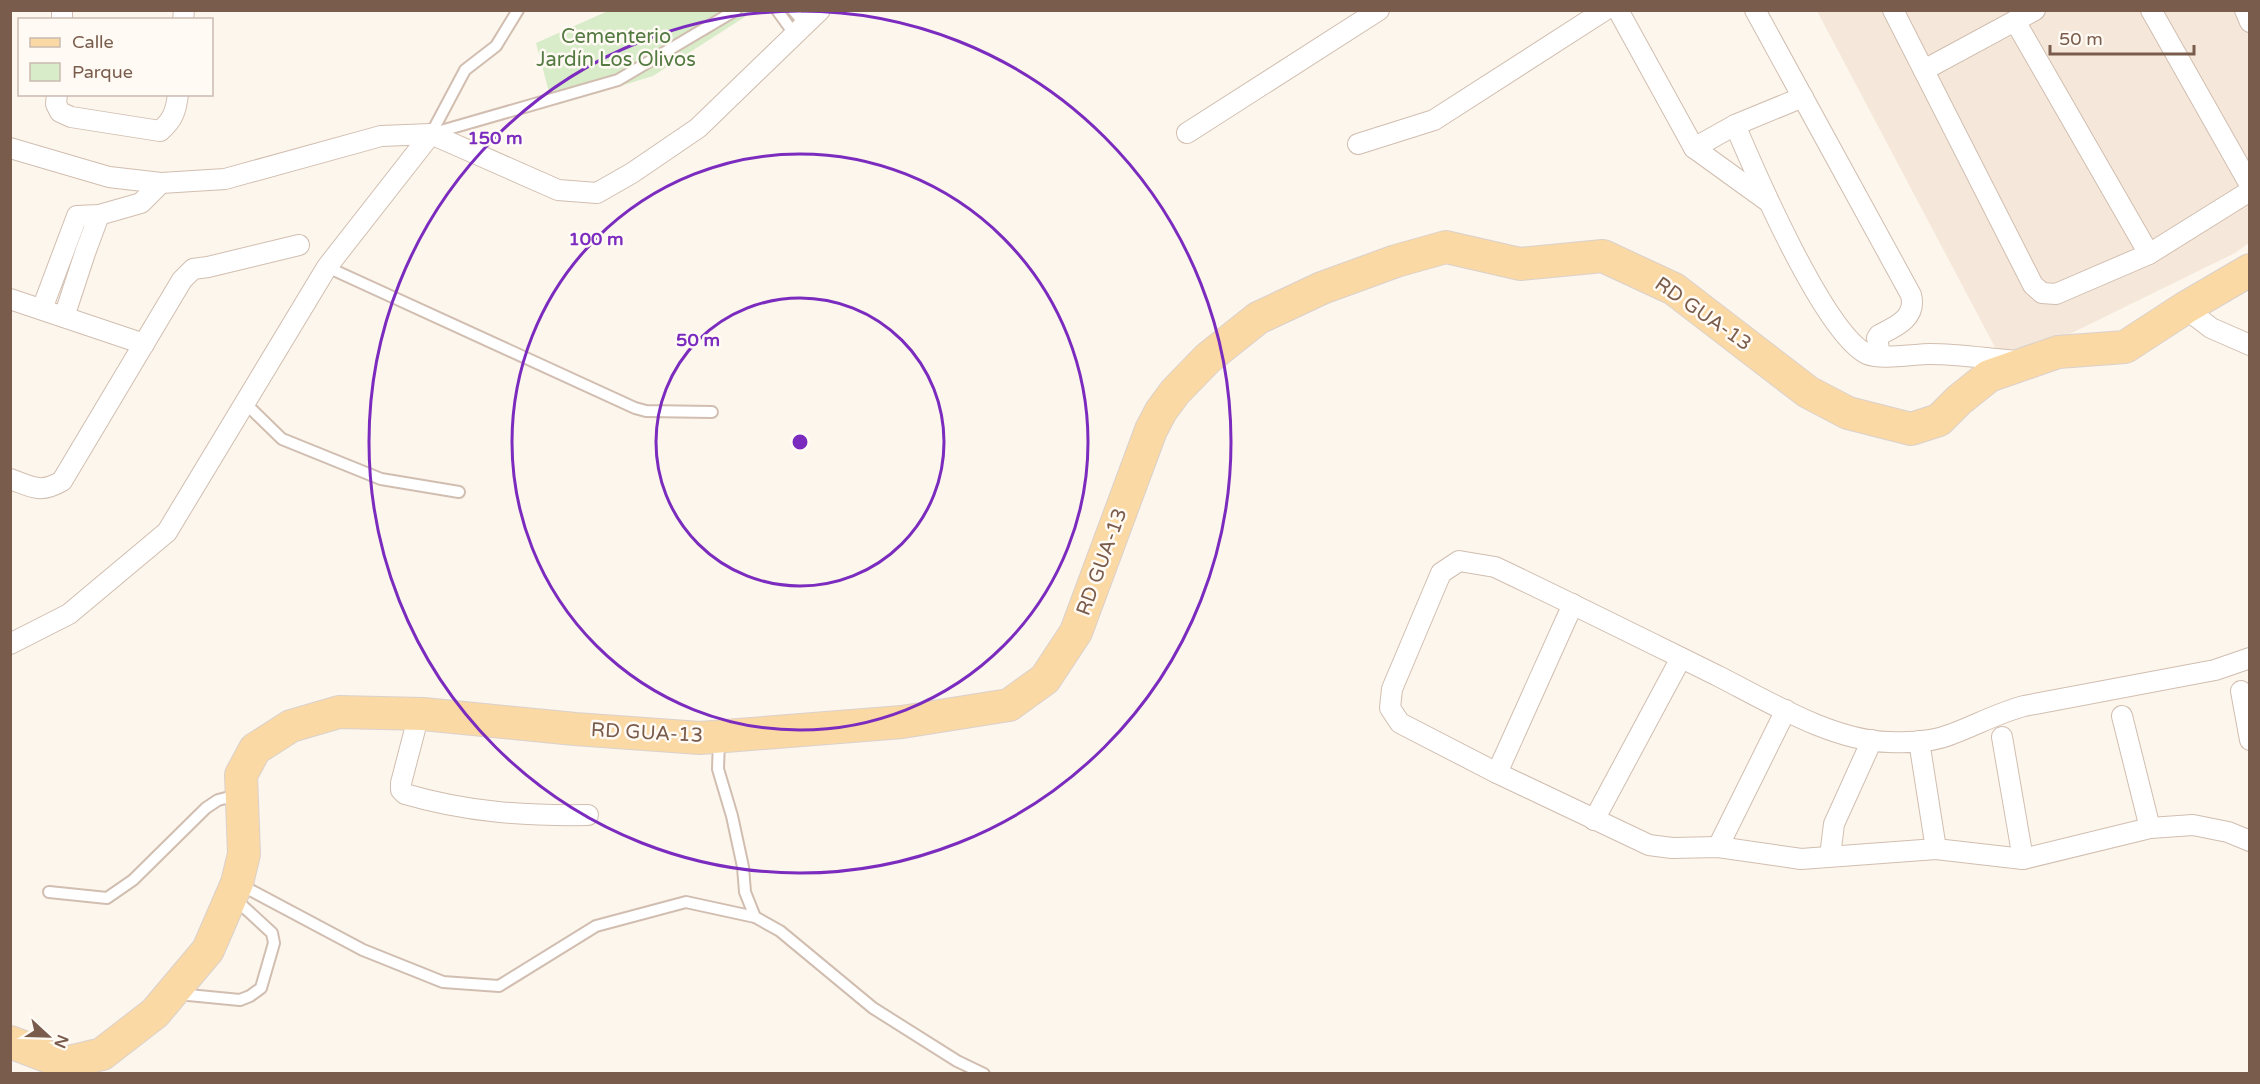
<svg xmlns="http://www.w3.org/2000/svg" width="2260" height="1084" font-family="'Varela Round',sans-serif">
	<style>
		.residential { fill: #f5e8da }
		.green { fill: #d8ecc9 }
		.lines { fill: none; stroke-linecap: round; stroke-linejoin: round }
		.service-casing { stroke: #d1beb0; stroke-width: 14 }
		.minor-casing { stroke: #d1beb0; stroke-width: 22 }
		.primary-casing { stroke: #dad1cd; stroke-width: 34 }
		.service { stroke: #fff; stroke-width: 10 }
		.minor { stroke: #fff; stroke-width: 20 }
		.primary { stroke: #fbd9a5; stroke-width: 32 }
		.ring { fill: none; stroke: #7b2cbf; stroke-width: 3 }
		.labels { text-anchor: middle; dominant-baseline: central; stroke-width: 5; stroke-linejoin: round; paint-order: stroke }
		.park-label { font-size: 20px; fill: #537a41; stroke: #fffaf3 }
		.street-label { font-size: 20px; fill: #7a5c4d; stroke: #fffaf3 }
		.centre { fill: #7b2cbf; stroke: #fffaf3; stroke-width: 3 }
		.ring-label { font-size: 18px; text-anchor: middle; font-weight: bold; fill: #7b2cbf; stroke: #fffaf3; stroke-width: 5; stroke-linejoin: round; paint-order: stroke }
	</style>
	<rect width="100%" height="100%" fill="#fdf6ec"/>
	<!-- residential -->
	<polygon class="residential" points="1817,11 2249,11 2249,243 2235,253 2025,356 1998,353"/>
	<!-- green -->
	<polygon class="green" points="608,11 754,11 653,76 594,94 550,96 536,43"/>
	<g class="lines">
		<defs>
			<g id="service">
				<polyline points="777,10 795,35"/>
				<polyline points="793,10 805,24"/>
				<polyline points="434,133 618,80 736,10"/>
				<polyline points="431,134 465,70 496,46 518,10"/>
				<polyline points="327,267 635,408 646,411 712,412"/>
				<polyline points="245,403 282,439 381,479 459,492"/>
				<polyline points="719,740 718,769 732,816 743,867 745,892 755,917 780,931 873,1008 957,1061 984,1074"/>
				<polyline points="239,884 363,950 443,982 499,986 596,926 686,902 755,917"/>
				<polyline points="49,892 107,898 133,880 206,808 218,800 238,795"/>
				<polyline points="178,994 240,1000 250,996 261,988 274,943 272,933 234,898"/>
			</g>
			<g id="minor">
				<polyline points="1618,10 1694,148 1766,200"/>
				<path d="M1755 10 1911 295C1917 318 1895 327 1879 335L1877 338 1880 355"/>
				<polyline points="1893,10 2033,285 2042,293 2056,294 2149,254 2250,191"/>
				<polyline points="2151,10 2250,185"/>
				<polyline points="2245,10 2250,22"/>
				<polyline points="62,20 62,10"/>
				<polyline points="183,20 184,10"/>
				<polyline points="2015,21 2149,254"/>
				<polyline points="1924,70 2035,10"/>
				<path d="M57 94 56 104 60 112 71 117 160 131C173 120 176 111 178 94"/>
				<path d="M1735 125C1755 172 1824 333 1867 354 1880 360 1915 354 1930 354 1959 354 1989 359 2017 361"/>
				<polyline points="1187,133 1379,10"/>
				<polyline points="1358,144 1434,120 1605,10"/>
				<polyline points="10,148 109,177 161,183 225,179 381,136 431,134 558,190 597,193 632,173 698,128 820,10"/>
				<polyline points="1694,148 1735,125 1803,97"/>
				<polyline points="10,299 144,344"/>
				<polyline points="2185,308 2211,328 2250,345"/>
				<polyline points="42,309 77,216 99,215 141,203 161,183"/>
				<polyline points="64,317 85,253 99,215"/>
				<path d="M10 479C33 487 40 494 62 481L182 280 193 269 208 267 299 245"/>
				<polyline points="10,644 69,614 167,532 327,267 431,134"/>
				<path d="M2250 658 2215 670 2024 706C1998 713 1976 725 1952 734 1933 742 1909 743 1889 742 1833 741 1769 702 1720 677 1645 640 1571 603 1495 567L1459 561 1441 573 1392 689 1390 708 1400 723 1497 773 1649 845 1672 848 1718 847 1801 859 1936 849 2023 859 2150 828 2193 825 2228 832 2250 841"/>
				<polyline points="2241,691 2250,740"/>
				<path d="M419 714 401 783V790L405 794C466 812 525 816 588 815"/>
				<polyline points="2122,716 2150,828"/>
				<polyline points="2002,737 2023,859"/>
				<polyline points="1919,741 1936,849"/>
				<polyline points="1497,773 1573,604"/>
				<polyline points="1594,820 1681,658"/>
				<polyline points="1718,847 1786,710"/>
				<polyline points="1830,856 1834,824 1872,740"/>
			</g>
			<polyline id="primary" points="10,1042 65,1063 102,1054 155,1013 208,950 237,883 244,854 241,775 255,749 291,726 339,712 423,714 575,729 700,738 902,722 1009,705 1045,679 1076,632 1151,430 1161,411 1175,392 1208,358 1258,318 1322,288 1396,261 1446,247 1520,264 1603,256 1674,289 1808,392 1848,413 1911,429 1939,420 1959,400 1989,376 2058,352 2125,347 2185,308 2250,270"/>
		</defs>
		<!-- service casing -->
		<use href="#service" class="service-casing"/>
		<!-- minor casing -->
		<use href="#minor" class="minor-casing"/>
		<!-- primary casing -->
		<use href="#primary" class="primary-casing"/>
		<!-- service -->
		<use href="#service" class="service"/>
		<!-- minor -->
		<use href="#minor" class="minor"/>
		<!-- primary -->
		<use href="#primary" class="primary"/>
	</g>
	<!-- distance rings -->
	<g class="ring">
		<circle cx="800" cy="442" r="144"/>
		<circle cx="800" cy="442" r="288"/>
		<circle cx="800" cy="442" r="431"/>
	</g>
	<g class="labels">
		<!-- park labels -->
		<g class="park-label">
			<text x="616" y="37">Cementerio<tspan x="616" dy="23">Jardín Los Olivos</tspan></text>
		</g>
		<!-- street labels -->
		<g class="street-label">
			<text transform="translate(1703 314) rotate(35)">RD GUA-13</text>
			<text transform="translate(1102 562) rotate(-70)">RD GUA-13</text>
			<text transform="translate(647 733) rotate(3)">RD GUA-13</text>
		</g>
	</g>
	<circle cx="800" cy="442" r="9" class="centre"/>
	<g class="ring-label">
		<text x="495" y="144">150 m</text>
		<text x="596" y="245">100 m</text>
		<text x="698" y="346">50 m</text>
	</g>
	<!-- border -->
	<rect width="2260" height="1084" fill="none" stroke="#7a5c4d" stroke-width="24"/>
	<!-- legend -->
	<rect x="18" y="18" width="195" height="78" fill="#fffaf3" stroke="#cabbb1" stroke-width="1.5"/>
	<rect x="30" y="38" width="30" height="9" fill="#fbd9a5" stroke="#cabbb1" stroke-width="1.5"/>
	<text x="72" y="48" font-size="18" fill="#7a5c4d">Calle</text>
	<rect x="30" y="63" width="30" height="18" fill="#d8ecc9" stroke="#cabbb1" stroke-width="1.5"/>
	<text x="72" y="78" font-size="18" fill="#7a5c4d">Parque</text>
	<!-- north arrow -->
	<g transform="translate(48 1036) rotate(112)" stroke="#fffaf3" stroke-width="4.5" paint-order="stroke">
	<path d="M0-4.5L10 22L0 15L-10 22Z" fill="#7a5c4d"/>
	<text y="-9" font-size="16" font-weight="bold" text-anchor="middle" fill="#7a5c4d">N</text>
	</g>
	<!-- scale -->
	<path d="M2050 45v9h144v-9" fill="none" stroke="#7a5c4d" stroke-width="3"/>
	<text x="2059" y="45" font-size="18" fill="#7a5c4d" stroke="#fffaf3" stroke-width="4.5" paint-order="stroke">50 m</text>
</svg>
